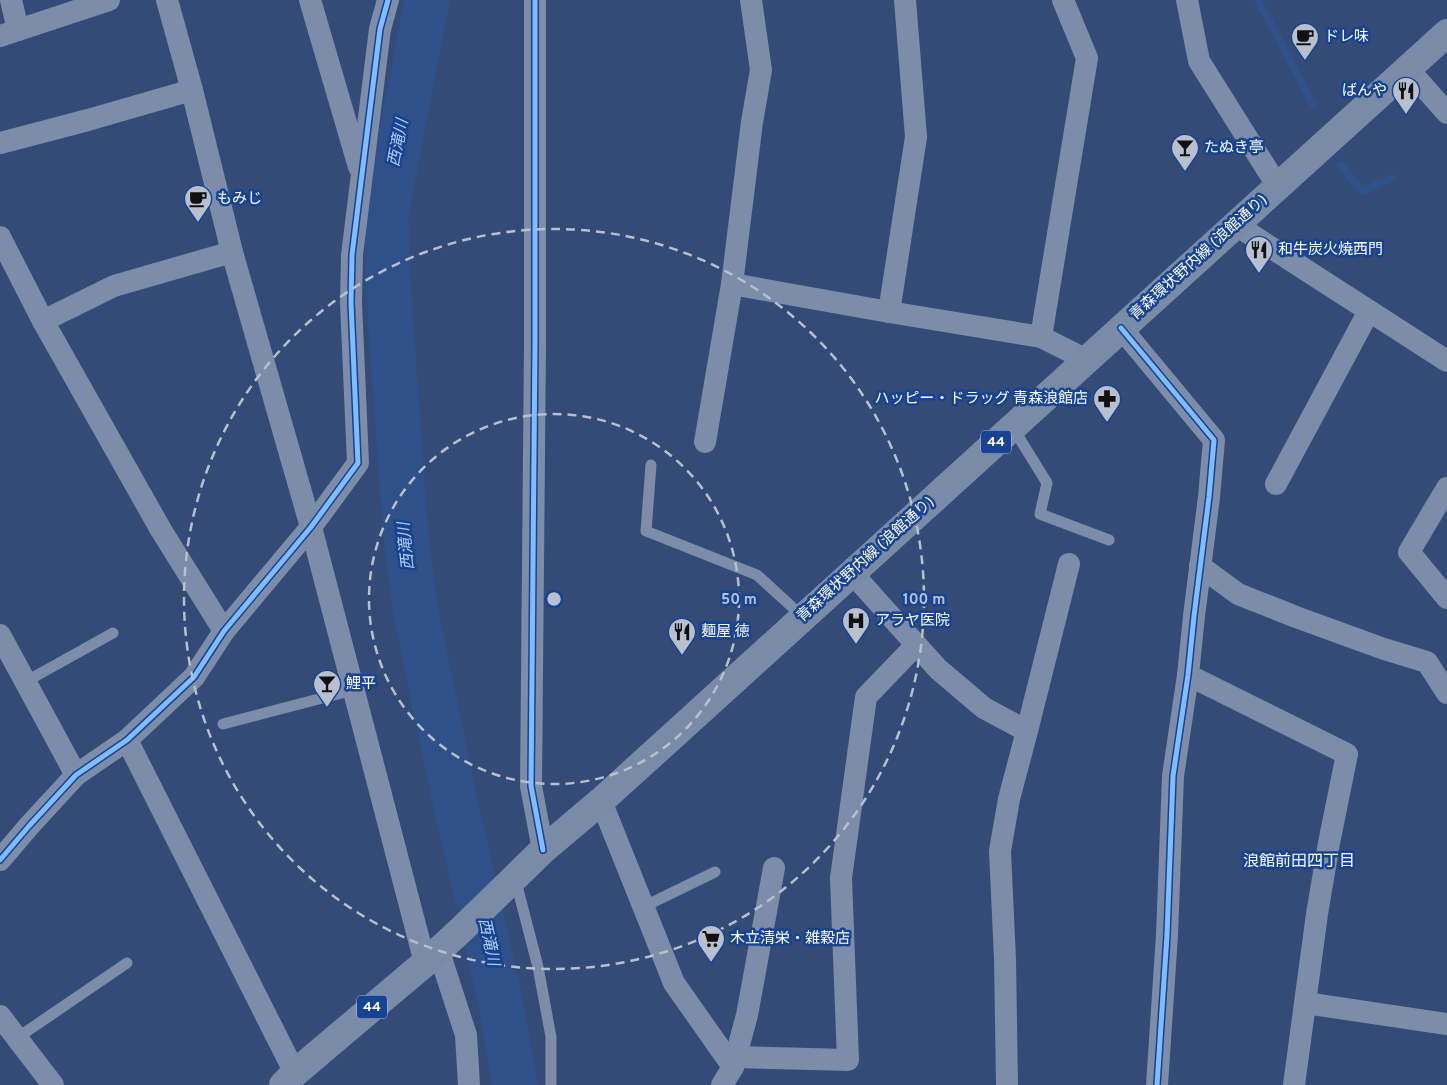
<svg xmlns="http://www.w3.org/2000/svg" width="1447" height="1085" font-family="Overpass,'Noto Sans JP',sans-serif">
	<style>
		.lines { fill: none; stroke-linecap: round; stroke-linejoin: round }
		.stream { stroke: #305089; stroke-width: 8 }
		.river { stroke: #305089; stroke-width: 45 }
		.service { stroke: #7c8ca9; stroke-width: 11 }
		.minor { stroke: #7c8ca9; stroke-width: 22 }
		.primary { stroke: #7a8ba8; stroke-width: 28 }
		.cycleway-casing { stroke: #174392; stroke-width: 8 }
		.cycleway { stroke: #80bcff; stroke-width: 5 }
		.ring { fill: none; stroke: #b8c0cf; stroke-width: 2.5; stroke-dasharray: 9 6 }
		.labels { text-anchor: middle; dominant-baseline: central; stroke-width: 5; stroke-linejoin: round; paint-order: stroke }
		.shield { fill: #174392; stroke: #b9c7de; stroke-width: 1 }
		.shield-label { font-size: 14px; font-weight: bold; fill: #fff }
		.poi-label { font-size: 15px; fill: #fff; stroke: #174392; text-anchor: start }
		.street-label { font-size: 15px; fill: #fff; stroke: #174392 }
		.water-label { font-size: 16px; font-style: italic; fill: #b3cdf7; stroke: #174392 }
		.neighbourhood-label { font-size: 16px; fill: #fff; stroke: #174392 }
		.centre { fill: #b8c0cf; stroke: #174392; stroke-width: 2.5 }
		.ring-label { font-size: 15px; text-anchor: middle; font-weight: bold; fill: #b8c0cf; stroke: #174392; stroke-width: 5; stroke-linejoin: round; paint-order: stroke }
	</style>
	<rect width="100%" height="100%" fill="#334b76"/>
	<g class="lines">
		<!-- stream -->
		<g class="stream">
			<polyline points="1258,0 1313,104"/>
			<polyline points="1341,165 1362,191 1392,178"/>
		</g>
		<!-- river -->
		<polyline class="river" points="427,0 386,214 389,298 406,537 416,613 456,806 499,994 515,1085"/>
		<!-- service -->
		<g class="service">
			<polyline points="1013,428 1047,483 1040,514 1109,540"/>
			<polyline points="651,465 646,531 757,575 803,617"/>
			<polyline points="25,682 113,633"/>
			<polyline points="223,724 353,690"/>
			<polyline points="515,878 538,967 551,1037 551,1085"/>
			<polyline points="643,907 715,872"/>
			<polyline points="17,1038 127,963"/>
		</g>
		<!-- minor -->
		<g class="minor">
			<polyline points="11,0 18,30"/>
			<polyline points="167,0 192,90 232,252 311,527 425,963"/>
			<polyline points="310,0 359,167"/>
			<polyline points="535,0 535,344 531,786 543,850"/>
			<polyline points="1063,0 1087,58 1041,337 1087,360"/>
			<polyline points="1187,0 1199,61 1278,187"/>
			<polyline points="0,36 109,0"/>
			<polyline points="1408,69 1447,113"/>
			<polyline points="0,143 88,120 192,90"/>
			<polyline points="1236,225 1447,361"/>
			<polyline points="0,237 43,321 161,530 224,631"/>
			<polyline points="732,284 889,312 1041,337"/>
			<polyline points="889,312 916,137 905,0"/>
			<polyline points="43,321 114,286 232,252"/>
			<polyline points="1121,328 1214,440 1209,497 1194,616 1188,675 1173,776 1167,935 1157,1085"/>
			<polyline points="705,442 732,284 752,122 761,70 751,0"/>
			<polyline points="1276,484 1369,311"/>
			<polyline points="1447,488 1409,552 1447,598"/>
			<polyline points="1200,566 1238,594 1296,617 1384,649 1427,662 1447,693"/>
			<polyline points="852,573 938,669 984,708 1027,731 1009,799 1000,851 1005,959 1007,1085"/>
			<polyline points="0,635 76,775"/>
			<polyline points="1188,675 1347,754 1329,843 1317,914 1294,1085"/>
			<polyline points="1027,731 1069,564"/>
			<polyline points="127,740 295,1073"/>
			<polyline points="601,801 674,983 733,1067 722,1085"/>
			<polyline points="0,860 29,826 76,775 127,740 194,677 224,631 311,527 358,463 351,303 352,255 380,29 388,0"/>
			<polyline points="438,949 466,1035 469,1085"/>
			<polyline points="1305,1003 1447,1024"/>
			<polyline points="0,1016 53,1085"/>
			<polyline points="736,1057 848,1060 841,878 866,697 916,645"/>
			<polyline points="733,1067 747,1015 774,868"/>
		</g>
		<!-- primary -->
		<polyline class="primary" points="283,1085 295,1073 425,963 462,929 543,850 601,801 1447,33"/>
		<defs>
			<g id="cycleway">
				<polyline points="535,0 535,344 531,786 543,850"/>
				<polyline points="1121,328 1214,440 1209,497 1194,616 1188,675 1173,776 1167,935 1157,1085"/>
				<polyline points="0,860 29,826 76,775 127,740 194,677 224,631 311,527 358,463 351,303 352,255 380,29 388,0"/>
			</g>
		</defs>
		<!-- cycleway casing -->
		<use href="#cycleway" class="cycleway-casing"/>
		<!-- cycleway -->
		<use href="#cycleway" class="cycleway"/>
	</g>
	<!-- distance rings -->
	<g class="ring">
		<circle cx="554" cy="599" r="185"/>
		<circle cx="554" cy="599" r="370"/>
	</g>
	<!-- icons -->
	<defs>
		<symbol id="cafe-pin" viewBox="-11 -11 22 30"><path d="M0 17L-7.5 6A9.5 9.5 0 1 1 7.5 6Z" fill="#b8c0cf" stroke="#174392"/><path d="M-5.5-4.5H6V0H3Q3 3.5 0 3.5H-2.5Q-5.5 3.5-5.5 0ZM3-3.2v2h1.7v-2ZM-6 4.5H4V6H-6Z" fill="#111"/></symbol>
		<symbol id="restaurant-pin" viewBox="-11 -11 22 30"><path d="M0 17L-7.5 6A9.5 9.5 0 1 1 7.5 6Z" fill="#b8c0cf" stroke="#174392"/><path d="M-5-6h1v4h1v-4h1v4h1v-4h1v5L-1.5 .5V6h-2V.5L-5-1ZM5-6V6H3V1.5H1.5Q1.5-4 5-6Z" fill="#111"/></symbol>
		<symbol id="bar-pin" viewBox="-11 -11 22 30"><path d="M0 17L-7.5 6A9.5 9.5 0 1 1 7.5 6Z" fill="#b8c0cf" stroke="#174392"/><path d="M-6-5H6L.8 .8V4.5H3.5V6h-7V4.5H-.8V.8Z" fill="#111"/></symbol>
		<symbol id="pharmacy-pin" viewBox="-11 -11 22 30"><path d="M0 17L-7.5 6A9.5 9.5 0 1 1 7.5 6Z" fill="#b8c0cf" stroke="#174392"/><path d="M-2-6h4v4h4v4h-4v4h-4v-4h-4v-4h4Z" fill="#111"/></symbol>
		<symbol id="hospital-pin" viewBox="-11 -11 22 30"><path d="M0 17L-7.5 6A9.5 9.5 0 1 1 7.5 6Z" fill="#b8c0cf" stroke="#174392"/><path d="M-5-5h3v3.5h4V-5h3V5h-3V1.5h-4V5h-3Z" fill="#111"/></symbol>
		<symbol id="supermarket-pin" viewBox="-11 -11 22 30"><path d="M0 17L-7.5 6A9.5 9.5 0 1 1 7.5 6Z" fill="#b8c0cf" stroke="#174392"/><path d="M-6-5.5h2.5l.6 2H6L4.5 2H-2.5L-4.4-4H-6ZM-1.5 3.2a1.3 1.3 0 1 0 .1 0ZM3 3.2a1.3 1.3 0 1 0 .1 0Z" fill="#111"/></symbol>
	</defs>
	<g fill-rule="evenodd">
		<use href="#cafe-pin" x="1289" y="21" width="32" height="43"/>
		<use href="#restaurant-pin" x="1390" y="75" width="32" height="43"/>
		<use href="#bar-pin" x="1169" y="132" width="32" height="43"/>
		<use href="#cafe-pin" x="182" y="183" width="32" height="43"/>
		<use href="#restaurant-pin" x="1243" y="234" width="32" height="43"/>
		<use href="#pharmacy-pin" x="1091" y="383" width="32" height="43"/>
		<use href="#hospital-pin" x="840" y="605" width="32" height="43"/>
		<use href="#restaurant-pin" x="666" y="616" width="32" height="43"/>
		<use href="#bar-pin" x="311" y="668" width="32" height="43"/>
		<use href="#supermarket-pin" x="695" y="923" width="32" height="43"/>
	</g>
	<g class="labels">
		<!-- shield labels -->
		<g class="shield">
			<rect x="981" y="430.5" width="30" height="23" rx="4"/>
			<rect x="357" y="995.5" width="30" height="23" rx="4"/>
		</g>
		<g class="shield-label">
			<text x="996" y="442">44</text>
			<text x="372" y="1007">44</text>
		</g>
		<!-- poi labels -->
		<g class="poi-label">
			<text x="1324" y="37">ドレ味</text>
			<text x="1387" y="91" text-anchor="end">ばんや</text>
			<text x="1204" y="148">たぬき亭</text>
			<text x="217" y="199">もみじ</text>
			<text x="1278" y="250">和牛炭火焼西門</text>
			<text x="1088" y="399" text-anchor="end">ハッピー・ドラッグ 青森浪館店</text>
			<text x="875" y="621">アラヤ医院</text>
			<text x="701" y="632">麺屋 徳</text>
			<text x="346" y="684">鯉平</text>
			<text x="730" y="939">木立清栄・雑穀店</text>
		</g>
		<!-- street labels -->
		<g class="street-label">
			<text transform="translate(1199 258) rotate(-42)">青森環状野内線 (浪館通り)</text>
			<text transform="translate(866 560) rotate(-42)">青森環状野内線 (浪館通り)</text>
		</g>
		<!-- water labels -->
		<g class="water-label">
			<text transform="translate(399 143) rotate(-79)">西滝川</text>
			<text transform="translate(407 546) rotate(-96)">西滝川</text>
			<text transform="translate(488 942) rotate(78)">西滝川</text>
		</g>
		<!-- neighbourhood labels -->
		<g class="neighbourhood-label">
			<text x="1299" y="862">浪館前田四丁目</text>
		</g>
	</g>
	<circle cx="554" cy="599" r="8" class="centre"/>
	<g class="ring-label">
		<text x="739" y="604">50 m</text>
		<text x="924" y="604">100 m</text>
	</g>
</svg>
